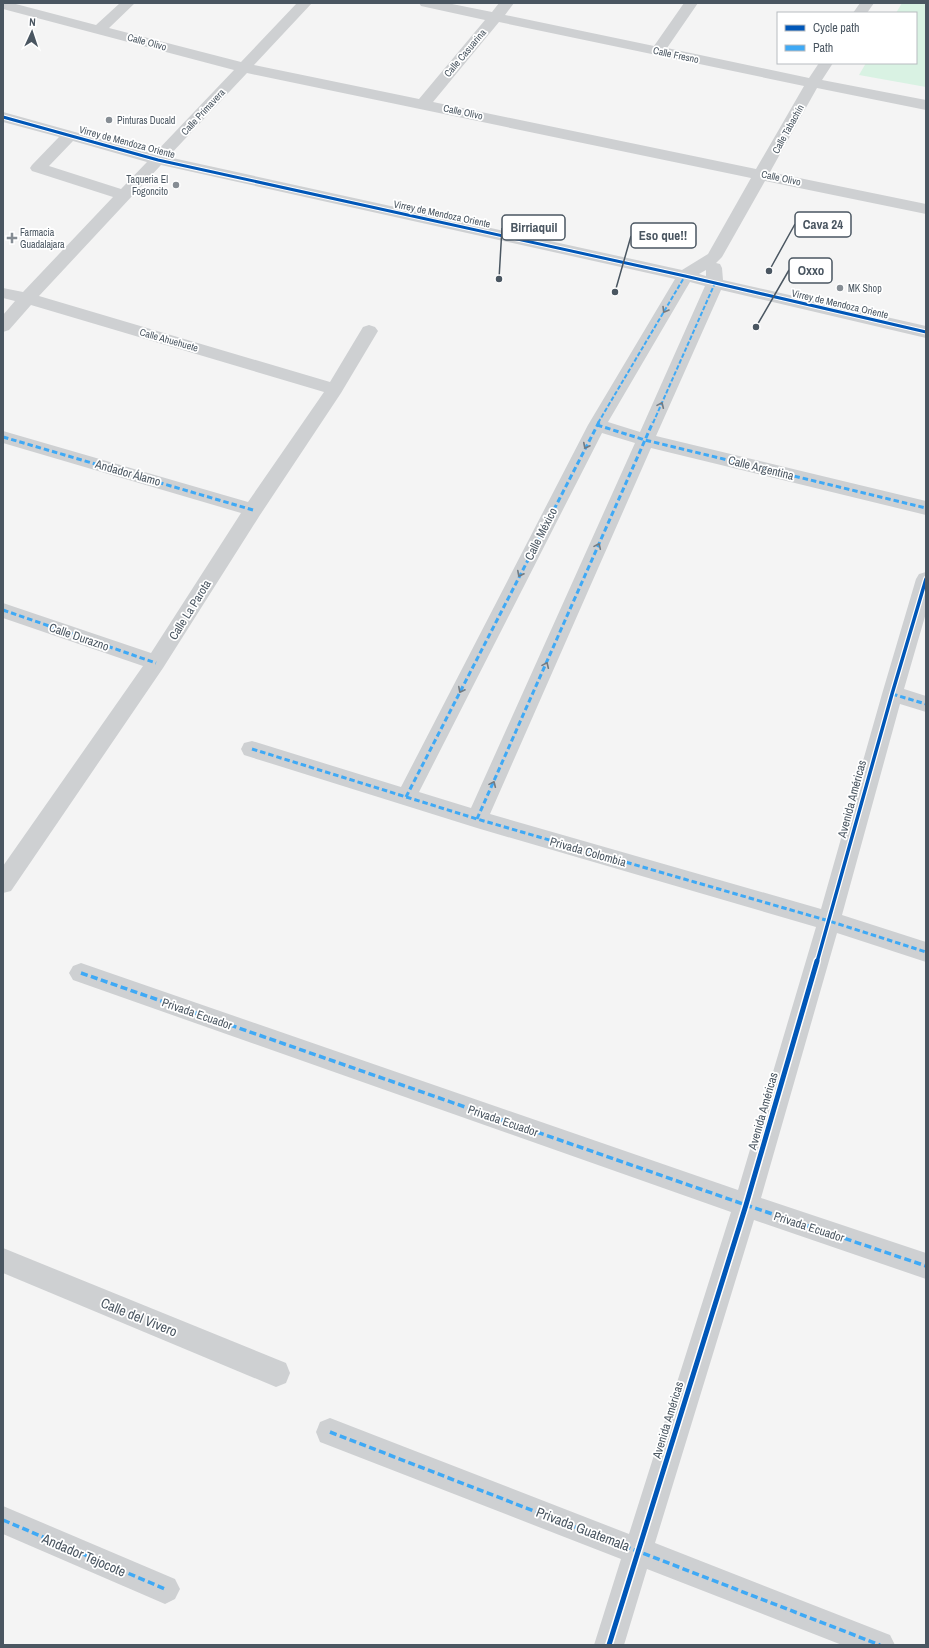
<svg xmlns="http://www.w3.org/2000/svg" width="929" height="1648" font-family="'Archivo Narrow',sans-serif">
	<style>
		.green { fill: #d9f2e3 }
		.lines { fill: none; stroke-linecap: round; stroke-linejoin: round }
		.minor { fill: #ced0d2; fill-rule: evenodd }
		.quiet-far2 { stroke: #3fa9f5; stroke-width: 2; stroke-dasharray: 4.5 2; stroke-linecap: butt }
		.quiet-far1 { stroke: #3fa9f5; stroke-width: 3; stroke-dasharray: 5.5 3; stroke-linecap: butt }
		.quiet { stroke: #3fa9f5; stroke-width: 3.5; stroke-dasharray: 7 3.5; stroke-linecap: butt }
		.cycleway-far2-casing { stroke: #fff; stroke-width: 5 }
		.cycleway-far1-casing { stroke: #fff; stroke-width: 6 }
		.cycleway-casing { stroke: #fff; stroke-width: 8 }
		.cycleway-far2 { stroke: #0057b8; stroke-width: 3 }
		.cycleway-far1 { stroke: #0057b8; stroke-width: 3.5 }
		.cycleway { stroke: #0057b8; stroke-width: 5 }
		.oneway { stroke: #727b83 }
		.poi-dot { fill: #868d94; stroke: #fff; stroke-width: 1.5 }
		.labels { text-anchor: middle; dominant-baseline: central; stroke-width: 3.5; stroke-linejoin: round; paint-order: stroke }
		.far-street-label { font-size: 10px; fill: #4a5661; stroke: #fff }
		.far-poi-label { font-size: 10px; fill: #4a5661; stroke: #fff; text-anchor: start }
		.street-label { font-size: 12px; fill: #4a5661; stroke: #fff }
		.near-street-label { font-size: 14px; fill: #4a5661; stroke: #fff }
		.leader { fill: none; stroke: #4a5661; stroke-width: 1.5 }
		.callout-dot { fill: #4a5661; stroke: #fff; stroke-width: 1.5 }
		.callout { fill: #fff; stroke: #4a5661; stroke-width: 1.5 }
		.callout-label { font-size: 13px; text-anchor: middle; font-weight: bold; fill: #4a5661 }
	</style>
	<rect width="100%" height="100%" fill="#f4f4f4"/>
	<!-- green -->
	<polygon class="green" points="902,3 926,3 926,87 859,75 866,63 916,63 916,13 896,13"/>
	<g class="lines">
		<!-- minor -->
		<g class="minor">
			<path d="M3 3H12L96 25 120 3H135L109 28 241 62 297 3H312L254 65 419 99 485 20 421 6 419 3H447L492 12 499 3H514L505 15 654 46 684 3H698L667 48 809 78 819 63H833L822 80 926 100V110L817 88 770 172 926 204V214L765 181 722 257 716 263 720 264 722 268 723 280 926 326V338L721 290 656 436 926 501V515L651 448 490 814 821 909 882 694 916 579 919 574 926 572V613L904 689 926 696V712L900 704 842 915 926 942V962L837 933 761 1198 926 1253V1279L754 1220 655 1543 890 1635 895 1645H842L647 1569 624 1645H594L621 1559 320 1442 316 1432 320 1422 330 1418 629 1534 731 1212 73 980 69 973 73 966 81 963 738 1190 816 927 477 828 244 755 241 749 244 743 252 741 401 787 588 425 675 279 161 165 39 296 330 382 363 327 369 325 375 327 378 331 341 393 260 515 163 668 11 891 3 893V866L143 666 3 618V603L151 653 241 513 3 443V431L248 502 324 392 31 305 9 330 3 332V315L15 301 3 298V288L23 292 113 197 32 171 30 168 32 165 59 137 3 122V112L154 154 234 70 3 9ZM499 22 804 86 756 169 433 102ZM247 73 751 178 708 254 682 270 168 157ZM73 141 147 162 121 189 49 166ZM706 270V276L699 274ZM690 282 705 286 640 432 608 422ZM602 433 635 443 471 808 419 792Z"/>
			<polygon points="860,3 874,3 867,13 853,13"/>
			<polygon points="3,1248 286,1363 290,1373 286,1383 276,1387 3,1273"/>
			<polygon points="3,1506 175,1579 180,1589 175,1599 165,1604 3,1534"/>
		</g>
		<!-- quiet-far2 -->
		<g class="quiet-far2">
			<polyline points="598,423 685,276"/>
			<polyline points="653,423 715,283"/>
		</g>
		<!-- quiet-far1 -->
		<g class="quiet-far1">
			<polyline points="597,425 645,440 926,508"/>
			<polyline points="3,437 253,510"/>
			<polyline points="3,610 156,663"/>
			<polyline points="892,694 926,704"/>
			<polyline points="252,749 477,819 829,921 926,952"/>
			<polyline points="406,797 599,422"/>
			<polyline points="477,819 653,422"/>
		</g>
		<!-- quiet -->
		<g class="quiet">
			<polyline points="81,973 746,1205 926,1266"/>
			<polyline points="330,1432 880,1645"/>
			<polyline points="3,1520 165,1589"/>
		</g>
		<defs>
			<polyline id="cycleway-far2" points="3,117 158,160 685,276 926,332"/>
			<polyline id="cycleway-far1" points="817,962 892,694 926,579"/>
			<polyline id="cycleway" points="609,1645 746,1205 817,961"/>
		</defs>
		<!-- cycleway-far2 casing -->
		<use href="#cycleway-far2" class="cycleway-far2-casing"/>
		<!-- cycleway-far1 casing -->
		<use href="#cycleway-far1" class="cycleway-far1-casing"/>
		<!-- cycleway casing -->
		<use href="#cycleway" class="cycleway-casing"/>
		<!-- cycleway-far2 -->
		<use href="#cycleway-far2" class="cycleway-far2"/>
		<!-- cycleway-far1 -->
		<use href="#cycleway-far1" class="cycleway-far1"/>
		<!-- cycleway -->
		<use href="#cycleway" class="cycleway"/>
	</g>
	<!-- one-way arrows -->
	<defs><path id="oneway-chevron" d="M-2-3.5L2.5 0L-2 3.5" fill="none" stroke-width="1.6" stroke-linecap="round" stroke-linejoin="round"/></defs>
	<g class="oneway">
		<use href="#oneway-chevron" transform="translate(665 310) rotate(121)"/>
		<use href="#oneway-chevron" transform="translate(661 405) rotate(-66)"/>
		<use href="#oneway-chevron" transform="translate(586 446) rotate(117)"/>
		<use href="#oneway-chevron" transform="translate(598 546) rotate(-66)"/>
		<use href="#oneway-chevron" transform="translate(520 574) rotate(117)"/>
		<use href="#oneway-chevron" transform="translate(546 665) rotate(-66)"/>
		<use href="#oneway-chevron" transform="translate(461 690) rotate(117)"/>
		<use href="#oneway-chevron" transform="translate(493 784) rotate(-66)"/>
	</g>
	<!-- markers -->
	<g class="poi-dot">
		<circle cx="109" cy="120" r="4"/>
		<circle cx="176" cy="185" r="4"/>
		<path d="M10 232h4v4h4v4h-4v4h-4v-4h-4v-4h4z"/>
		<circle cx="840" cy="288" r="4"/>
	</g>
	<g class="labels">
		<!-- far-street labels -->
		<g class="far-street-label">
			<text transform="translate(147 42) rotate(15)">Calle Olivo</text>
			<text transform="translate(465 53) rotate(-50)">Calle Casuarina</text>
			<text transform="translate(676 55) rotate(12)">Calle Fresno</text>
			<text transform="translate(203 112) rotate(-47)">Calle Primavera</text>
			<text transform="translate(463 112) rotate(12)">Calle Olivo</text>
			<text transform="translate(788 129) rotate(-61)">Calle Tabachín</text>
			<text transform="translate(127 142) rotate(15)">Virrey de Mendoza Oriente</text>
			<text transform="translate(781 178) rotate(12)">Calle Olivo</text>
			<text transform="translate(442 214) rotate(12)">Virrey de Mendoza Oriente</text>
			<text transform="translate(840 304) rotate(13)">Virrey de Mendoza Oriente</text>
			<text transform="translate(169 340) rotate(16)">Calle Ahuehuete</text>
		</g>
		<!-- far-poi labels -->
		<g class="far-poi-label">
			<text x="117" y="120">Pinturas Ducald</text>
			<text x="168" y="179" text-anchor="end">Taqueria El<tspan x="168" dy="12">Fogoncito</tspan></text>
			<text x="20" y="232">Farmacia<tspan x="20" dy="12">Guadalajara</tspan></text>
			<text x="848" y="288">MK Shop</text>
		</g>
		<!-- street labels -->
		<g class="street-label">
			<text transform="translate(761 468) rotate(14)">Calle Argentina</text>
			<text transform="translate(128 473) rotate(16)">Andador Álamo</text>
			<text transform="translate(541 534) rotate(-63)">Calle México</text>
			<text transform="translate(190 610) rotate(-58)">Calle La Parota</text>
			<text transform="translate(79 637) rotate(19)">Calle Durazno</text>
			<text transform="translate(852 799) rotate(-75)">Avenida Américas</text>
			<text transform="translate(588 852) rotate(16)">Privada Colombia</text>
			<text transform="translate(197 1014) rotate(19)">Privada Ecuador</text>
			<text transform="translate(763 1111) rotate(-74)">Avenida Américas</text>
			<text transform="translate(503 1121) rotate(19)">Privada Ecuador</text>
			<text transform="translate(809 1227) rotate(18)">Privada Ecuador</text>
			<text transform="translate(668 1420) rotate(-73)">Avenida Américas</text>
		</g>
		<!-- near-street labels -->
		<g class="near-street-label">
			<text transform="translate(139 1317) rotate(22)">Calle del Vivero</text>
			<text transform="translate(583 1529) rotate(21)">Privada Guatemala</text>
			<text transform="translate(84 1555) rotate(23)">Andador Tejocote</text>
		</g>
	</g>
	<!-- callouts -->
	<path class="leader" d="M769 271L795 224M499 279L502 228M615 292L631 236M756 327L789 270"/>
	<g class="callout-dot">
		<circle cx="769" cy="271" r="4"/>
		<circle cx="499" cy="279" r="4"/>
		<circle cx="615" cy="292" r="4"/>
		<circle cx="756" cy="327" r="4"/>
	</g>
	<g class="callout">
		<rect x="795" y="212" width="56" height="25" rx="4"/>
		<rect x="502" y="215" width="63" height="25" rx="4"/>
		<rect x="631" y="223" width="65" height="25" rx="4"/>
		<rect x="789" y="258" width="43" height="25" rx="4"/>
	</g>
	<g class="callout-label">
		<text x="823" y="229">Cava 24</text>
		<text x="534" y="232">Birriaquil</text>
		<text x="663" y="240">Eso que!!</text>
		<text x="811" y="275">Oxxo</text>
	</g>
	<!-- border -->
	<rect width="929" height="1648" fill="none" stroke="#4a5661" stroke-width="8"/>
	<!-- legend -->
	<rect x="777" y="12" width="140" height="52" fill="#ffffff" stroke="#b7bbc0"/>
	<rect x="785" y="25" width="20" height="6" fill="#0057b8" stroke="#b7bbc0"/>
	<text x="813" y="32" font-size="12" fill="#4a5661">Cycle path</text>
	<rect x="785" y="45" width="20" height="6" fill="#3fa9f5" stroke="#b7bbc0"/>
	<text x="813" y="52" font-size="12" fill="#4a5661">Path</text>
	<!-- north arrow -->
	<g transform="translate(32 32) rotate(3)" stroke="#ffffff" stroke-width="3" paint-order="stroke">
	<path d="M0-3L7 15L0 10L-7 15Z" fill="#4a5661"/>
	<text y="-6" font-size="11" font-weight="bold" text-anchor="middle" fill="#4a5661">N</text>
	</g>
</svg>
